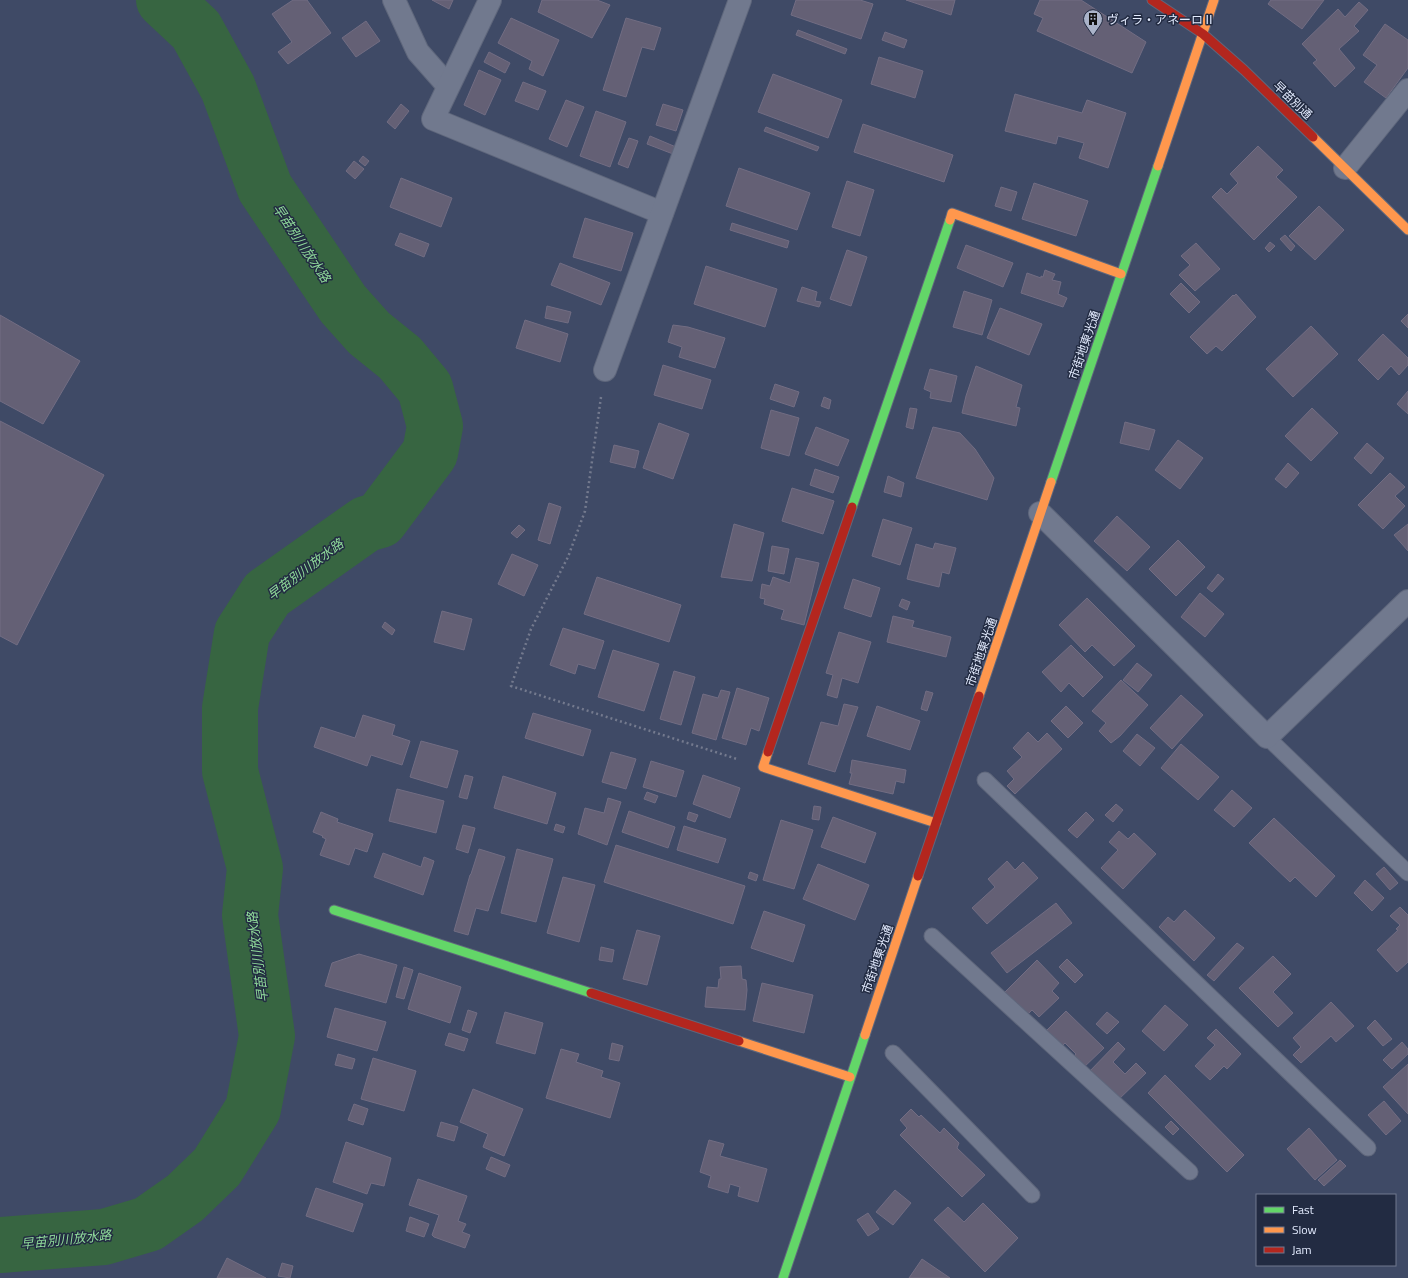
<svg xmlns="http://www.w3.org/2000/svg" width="1408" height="1278" font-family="'Titillium Web','Noto Sans JP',sans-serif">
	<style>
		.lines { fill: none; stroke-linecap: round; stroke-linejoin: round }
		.river { stroke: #376541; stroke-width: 56 }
		.building { fill: #646075; stroke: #726d83 }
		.lane-casing { stroke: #5f677c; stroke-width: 17 }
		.street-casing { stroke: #5f677c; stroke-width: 24 }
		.fast-casing { stroke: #5f677c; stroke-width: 11 }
		.slow-casing { stroke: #5f677c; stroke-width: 11 }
		.jam-casing { stroke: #5f677c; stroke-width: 11 }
		.path { stroke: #747a8e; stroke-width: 2.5; stroke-dasharray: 2 3; stroke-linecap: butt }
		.lane { stroke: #71798e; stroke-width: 15 }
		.street { stroke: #71798e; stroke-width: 22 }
		.fast { stroke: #63d668; stroke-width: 9 }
		.slow { stroke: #ff974d; stroke-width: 9 }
		.jam { stroke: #b3261e; stroke-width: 9 }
		.labels { text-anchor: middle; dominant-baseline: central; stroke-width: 3; stroke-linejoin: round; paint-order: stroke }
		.poi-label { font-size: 12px; fill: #e4ecff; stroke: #222b42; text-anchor: start }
		.street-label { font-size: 12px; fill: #e4ecff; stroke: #222b42 }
		.water-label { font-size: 13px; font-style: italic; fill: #90db9a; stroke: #222b42 }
	</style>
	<rect width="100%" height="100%" fill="#3f4a66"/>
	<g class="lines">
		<!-- river -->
		<polyline class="river" points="0,1245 104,1237 148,1224 185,1198 217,1167 253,1109 267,1036 250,915 255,868 230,771 230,708 242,633 267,594 366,524 380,520 430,453 435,426 425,388 400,358 369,333 343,304 265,188 228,88 196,30 164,0"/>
	</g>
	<!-- building -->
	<g class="building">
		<polygon points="293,0 307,0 331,33 288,64 278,52 292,42 272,14"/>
		<polygon points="432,0 453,0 449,9"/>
		<polygon points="542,0 597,0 610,5 592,38 538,12"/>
		<polygon points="796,0 860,0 873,4 861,39 791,15"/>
		<polygon points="906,0 955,0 951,15"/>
		<polygon points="1040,0 1081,0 1146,42 1132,73 1037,31 1043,18 1034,14"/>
		<polygon points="1271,0 1324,0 1302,29 1268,4"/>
		<polygon points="1359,2 1368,10 1354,26 1359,31 1339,49 1355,68 1335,87 1313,63 1317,60 1302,44 1338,9 1345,17"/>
		<polygon points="511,18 559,40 543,76 529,69 532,61 498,43"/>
		<polygon points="626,18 661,28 654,50 642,47 626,97 603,90"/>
		<polygon points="366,21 380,41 356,57 342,38"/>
		<polygon points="1385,24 1408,40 1408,68 1386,98 1364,82 1377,65 1363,55"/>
		<polygon points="798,30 847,49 845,54 796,35"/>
		<polygon points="885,32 907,40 904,48 882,40"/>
		<polygon points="489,52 510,63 505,73 484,62"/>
		<polygon points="879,57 923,71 915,98 871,84"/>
		<polygon points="479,70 501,80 485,115 464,105"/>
		<polygon points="773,74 842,100 828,138 758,112"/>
		<polygon points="523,82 546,91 538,110 515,101"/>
		<polygon points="1015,94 1082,113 1087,100 1126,113 1108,168 1079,158 1084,143 1058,136 1056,144 1005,131"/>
		<polygon points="566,100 584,107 567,147 549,139"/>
		<polygon points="401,104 409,111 395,129 387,122"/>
		<polygon points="663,104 683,110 676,131 656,125"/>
		<polygon points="596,111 626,122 610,167 580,156"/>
		<polygon points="863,124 953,155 944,182 854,152"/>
		<polygon points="766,127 819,147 817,151 764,131"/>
		<polygon points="650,136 676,147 673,154 647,144"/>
		<polygon points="629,138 638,141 628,168 618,164"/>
		<polygon points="1258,146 1283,170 1276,177 1297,197 1254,240 1212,197 1221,188 1227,194 1238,183 1230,174"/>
		<polygon points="363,156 369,161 365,166 359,161"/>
		<polygon points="354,161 364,169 355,179 346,171"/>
		<polygon points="739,168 810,193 797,230 726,206"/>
		<polygon points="401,178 452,198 441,227 390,207"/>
		<polygon points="847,181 874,190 860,236 832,227"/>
		<polygon points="1034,183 1088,201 1076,236 1022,219"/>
		<polygon points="1001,187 1017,192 1011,211 995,206"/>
		<polygon points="1319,206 1344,230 1315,260 1289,236"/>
		<polygon points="585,218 633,233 621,271 573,257"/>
		<polygon points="732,223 789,241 787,248 730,230"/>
		<polygon points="400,233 429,244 424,257 395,245"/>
		<polygon points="1285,235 1295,246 1291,251 1280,239"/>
		<polygon points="1270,242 1275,246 1269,252 1265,248"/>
		<polygon points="1196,243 1220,269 1195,291 1179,275 1190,265 1181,256"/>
		<polygon points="966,245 1013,263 1003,287 957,268"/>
		<polygon points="847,250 867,257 851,306 830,299"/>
		<polygon points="560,263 610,283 601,305 551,285"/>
		<polygon points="706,266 777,289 765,327 694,304"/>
		<polygon points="1045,270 1055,274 1052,280 1061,282 1058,294 1067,298 1063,307 1021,293 1027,273 1041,278 1041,276 1043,277"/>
		<polygon points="1181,283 1200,302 1189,313 1170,294"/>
		<polygon points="802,287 817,292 815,301 821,302 819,307 797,301"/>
		<polygon points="964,291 992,300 982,335 953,327"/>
		<polygon points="1236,294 1256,317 1222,351 1216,346 1207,354 1190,337 1233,295 1234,296"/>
		<polygon points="547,306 571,312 568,323 545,318"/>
		<polygon points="1000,308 1042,324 1029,355 987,338"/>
		<polygon points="1408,314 1408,328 1401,321"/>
		<polygon points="0,315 80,361 43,424 0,401"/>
		<polygon points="525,320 568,334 560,362 516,348"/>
		<polygon points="673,325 688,327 725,338 715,368 679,357 682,347 668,342"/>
		<polygon points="1311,326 1338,354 1293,397 1266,369"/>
		<polygon points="1383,334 1408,358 1408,365 1399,375 1391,366 1378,380 1358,360"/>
		<polygon points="663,365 711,380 702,409 654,395"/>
		<polygon points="976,366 1022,385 1016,407 1020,408 1016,426 962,413 966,396"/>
		<polygon points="930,369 957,376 951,402 930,398 931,392 924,389"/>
		<polygon points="775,384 799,392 794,407 770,399"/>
		<polygon points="1408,391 1408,414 1397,404"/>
		<polygon points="824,397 831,400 829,409 821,406"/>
		<polygon points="910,408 917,409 913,429 906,427"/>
		<polygon points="1312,408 1338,433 1311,461 1285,436"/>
		<polygon points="771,410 799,418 789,456 761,448"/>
		<polygon points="0,421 104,475 17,645 0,636"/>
		<polygon points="1125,422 1155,430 1149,450 1120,443"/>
		<polygon points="659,423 689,434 673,479 643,468"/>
		<polygon points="816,427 849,440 838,466 805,454"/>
		<polygon points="933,427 960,433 975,449 994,478 987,500 916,478"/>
		<polygon points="1178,440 1203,458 1180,489 1155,470"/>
		<polygon points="1367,443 1384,458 1371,474 1354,458"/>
		<polygon points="614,445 639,451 635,468 610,462"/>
		<polygon points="1288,463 1299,473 1286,488 1275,479"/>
		<polygon points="815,469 839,477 833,493 810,485"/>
		<polygon points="1390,473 1405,487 1395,496 1405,506 1383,529 1358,505"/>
		<polygon points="888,476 904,483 901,497 884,492"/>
		<polygon points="792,488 834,501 823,534 782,521"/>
		<polygon points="549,503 561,507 550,544 538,540"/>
		<polygon points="1117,516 1150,547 1127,571 1094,541"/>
		<polygon points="883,519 912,528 900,565 872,556"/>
		<polygon points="734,524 764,533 752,581 721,577"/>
		<polygon points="1408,524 1408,551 1394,535"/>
		<polygon points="519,525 525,530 517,538 511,533"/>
		<polygon points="1178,540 1205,567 1176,596 1149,569"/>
		<polygon points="935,543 956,548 949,574 942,572 939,587 907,579 916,544 933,549"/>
		<polygon points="772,546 789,549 784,574 768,571"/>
		<polygon points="512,554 538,565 524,596 498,584"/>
		<polygon points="796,558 819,563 804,625 781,619 784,610 764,604 765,599 760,598 762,584 770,586 773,577 790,583"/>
		<polygon points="1218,574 1224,579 1212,592 1207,588"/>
		<polygon points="597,577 681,605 669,642 584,614"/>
		<polygon points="853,579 880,588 871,617 844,608"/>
		<polygon points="1200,593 1224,614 1205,637 1181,617"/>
		<polygon points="1087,598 1135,646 1114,666 1092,645 1085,652 1059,625"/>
		<polygon points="902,599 910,602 907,610 899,606"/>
		<polygon points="442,611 472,619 464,650 434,642"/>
		<polygon points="893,616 914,621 912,627 951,637 946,657 887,642"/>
		<polygon points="385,622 395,630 392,635 382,627"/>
		<polygon points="563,628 604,641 595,669 578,664 575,674 550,665"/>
		<polygon points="839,632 871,642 858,683 842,678 837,698 827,695 833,675 826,673"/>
		<polygon points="1071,645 1103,677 1083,697 1069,683 1061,692 1042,672"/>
		<polygon points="613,650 659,664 644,711 598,697"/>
		<polygon points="1137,663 1152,675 1138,692 1123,680"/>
		<polygon points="674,671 695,677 681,725 660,719"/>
		<polygon points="1121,680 1148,705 1120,736 1111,743 1099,731 1106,723 1092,711"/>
		<polygon points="737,688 769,698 759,731 751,728 746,745 722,738"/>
		<polygon points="721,690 730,692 716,740 692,733 703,694 718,698"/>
		<polygon points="926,691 933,693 927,711 921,709"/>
		<polygon points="1181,695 1203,715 1172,749 1150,728"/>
		<polygon points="844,704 858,707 835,772 808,764 821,722 838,726"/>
		<polygon points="877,706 920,721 910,750 867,736"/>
		<polygon points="1066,706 1083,723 1068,738 1051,721"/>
		<polygon points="533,713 591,730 583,756 525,738"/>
		<polygon points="363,715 395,725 392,735 410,741 402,765 371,755 367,766 314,747 321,727 355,738"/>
		<polygon points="1028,732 1038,742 1047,733 1062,749 1015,794 1007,786 1014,779 1007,771 1022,757 1013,748"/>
		<polygon points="1137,734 1155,748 1140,766 1123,751"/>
		<polygon points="421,741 458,751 447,788 410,777"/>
		<polygon points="1181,744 1219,777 1198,800 1161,768"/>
		<polygon points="611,752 636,759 626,789 602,782"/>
		<polygon points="852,760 906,770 904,783 896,781 893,794 849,784 852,773 850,773"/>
		<polygon points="651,761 684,771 676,797 643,787"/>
		<polygon points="465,775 473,777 467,799 459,797"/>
		<polygon points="703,775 740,788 730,818 693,804"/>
		<polygon points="503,776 556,793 547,824 494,808"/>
		<polygon points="397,789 444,801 436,833 389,821"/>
		<polygon points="1232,790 1252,808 1234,827 1214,810"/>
		<polygon points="647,792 658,796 655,803 644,799"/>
		<polygon points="608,798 621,802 607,845 578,834 585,808 604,813"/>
		<polygon points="1116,804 1123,810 1113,822 1105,815"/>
		<polygon points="814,806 821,807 819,820 812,819"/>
		<polygon points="629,811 675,827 668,848 622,832"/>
		<polygon points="321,812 338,819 337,822 373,834 367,852 355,848 349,865 320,855 326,839 322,837 323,836 313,832"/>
		<polygon points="689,812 698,815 695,822 687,819"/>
		<polygon points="1086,812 1094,820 1077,838 1068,830"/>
		<polygon points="833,817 876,833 865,863 821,847"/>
		<polygon points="1274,818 1335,876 1316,897 1295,877 1290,882 1249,843"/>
		<polygon points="781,820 813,830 794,889 763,880"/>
		<polygon points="556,824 565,827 563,833 554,830"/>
		<polygon points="463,825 475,828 468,853 456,849"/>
		<polygon points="684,826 726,839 718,863 677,850"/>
		<polygon points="1119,831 1128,839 1134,833 1156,854 1123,889 1101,868 1118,850 1109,842"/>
		<polygon points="616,845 745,886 733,924 604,882"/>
		<polygon points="479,849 505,857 488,911 476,908 468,935 454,931 470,875 471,874"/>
		<polygon points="517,849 553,859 536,922 501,913"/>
		<polygon points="383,853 421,867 424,857 434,861 423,895 374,877"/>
		<polygon points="1007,861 1015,870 1023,862 1038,878 987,924 972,908 995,887 988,879"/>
		<polygon points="818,864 869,885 855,920 803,899"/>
		<polygon points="1384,867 1398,883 1390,890 1376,874"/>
		<polygon points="750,872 758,875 756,881 748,878"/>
		<polygon points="563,877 595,885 579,942 547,933"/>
		<polygon points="1365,880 1384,898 1372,911 1354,893"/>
		<polygon points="1056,903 1072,923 1007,973 991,953"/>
		<polygon points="1400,907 1408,915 1408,962 1397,972 1377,950 1398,930 1396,929 1400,925 1390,916"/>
		<polygon points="1185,910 1215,938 1194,961 1159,927 1168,917 1174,922"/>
		<polygon points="764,911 805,925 793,962 751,948"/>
		<polygon points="637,930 660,936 647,985 623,979"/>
		<polygon points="1237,943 1244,948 1214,981 1207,975"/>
		<polygon points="601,947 614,950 612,962 599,960"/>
		<polygon points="359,954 397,965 386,1003 325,986 332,963"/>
		<polygon points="1273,956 1291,974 1273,992 1293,1013 1278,1027 1239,988"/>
		<polygon points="1067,959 1083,975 1075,983 1059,967"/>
		<polygon points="1037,960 1059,983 1052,991 1059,998 1039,1017 1032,1010 1025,1017 1002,995"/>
		<polygon points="741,966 742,979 746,980 747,990 745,1010 705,1007 707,987 718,988 719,979 721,979 720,967"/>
		<polygon points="404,967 413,970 404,999 396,997"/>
		<polygon points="419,973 461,987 450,1023 408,1009"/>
		<polygon points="762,983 813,995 804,1033 753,1021"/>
		<polygon points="1331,1002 1354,1026 1336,1042 1331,1036 1301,1063 1293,1055 1301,1047 1293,1038"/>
		<polygon points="1165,1005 1188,1025 1164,1051 1142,1031"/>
		<polygon points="335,1008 386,1022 377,1051 327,1037"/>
		<polygon points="468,1010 477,1013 470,1033 462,1030"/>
		<polygon points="1066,1011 1104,1048 1081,1070 1071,1060 1076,1054 1065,1043 1059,1049 1044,1033"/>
		<polygon points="505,1012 543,1023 535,1054 496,1043"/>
		<polygon points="1107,1012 1119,1022 1107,1034 1096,1024"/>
		<polygon points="1375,1020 1392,1039 1383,1046 1367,1028"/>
		<polygon points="1216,1029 1241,1054 1227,1069 1224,1066 1210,1080 1195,1066 1215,1045 1207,1038"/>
		<polygon points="449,1033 468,1039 464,1051 445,1045"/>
		<polygon points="1118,1042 1125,1049 1113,1062 1125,1074 1136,1063 1146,1073 1116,1102 1087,1074"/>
		<polygon points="1402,1042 1408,1049 1408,1054 1392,1069 1383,1060"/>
		<polygon points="612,1043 623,1046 619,1061 609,1059"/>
		<polygon points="561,1049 579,1054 576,1062 603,1071 601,1077 620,1083 610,1118 546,1098"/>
		<polygon points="338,1054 355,1059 352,1069 335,1065"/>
		<polygon points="373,1058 416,1071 404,1111 361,1099"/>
		<polygon points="1408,1064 1408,1114 1383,1087"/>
		<polygon points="1165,1075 1244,1155 1227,1172 1148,1093"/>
		<polygon points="473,1089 523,1109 504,1156 483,1147 488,1134 460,1122"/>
		<polygon points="1384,1101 1401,1121 1386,1135 1368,1115"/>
		<polygon points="354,1104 368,1109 363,1125 348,1120"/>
		<polygon points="911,1109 919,1117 921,1115 940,1133 944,1128 959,1143 957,1148 985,1175 962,1197 900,1135 907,1128 900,1120"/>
		<polygon points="1171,1121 1179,1129 1173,1135 1165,1127"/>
		<polygon points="441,1122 458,1127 454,1141 437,1136"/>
		<polygon points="1309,1128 1337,1160 1315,1180 1287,1149"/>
		<polygon points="709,1140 724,1144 720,1156 767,1169 758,1202 738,1196 740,1187 730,1184 728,1193 708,1187 711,1176 700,1172"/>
		<polygon points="346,1142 391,1158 384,1186 371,1183 367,1194 333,1182"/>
		<polygon points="491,1157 510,1165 505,1177 486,1169"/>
		<polygon points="1340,1160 1346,1166 1324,1186 1318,1180"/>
		<polygon points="418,1179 467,1196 458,1221 466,1224 462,1232 470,1235 465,1248 434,1237 432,1235 439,1215 409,1205"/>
		<polygon points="316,1188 363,1204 353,1232 306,1216"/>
		<polygon points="895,1190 911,1203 893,1225 876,1212"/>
		<polygon points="983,1203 1018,1238 985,1272 934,1220 948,1207 964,1222"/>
		<polygon points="868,1213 879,1229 868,1236 857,1220"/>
		<polygon points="410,1217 429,1224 424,1237 406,1231"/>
		<polygon points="227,1258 266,1278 217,1278"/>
		<polygon points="922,1259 950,1278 909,1278"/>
		<polygon points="282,1263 293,1266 290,1278 278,1276"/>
	</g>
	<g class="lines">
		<defs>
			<g id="lane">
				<polyline points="1267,737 1408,873"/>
				<polyline points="985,780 1368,1148"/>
				<polyline points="932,936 1190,1172"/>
				<polyline points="893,1053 1032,1195"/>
			</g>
			<g id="street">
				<polyline points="394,0 418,52 448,86"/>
				<polyline points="490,0 433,119 662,213"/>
				<polyline points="1345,168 1408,90"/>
				<polyline points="605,370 740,0"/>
				<polyline points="1040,513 1267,737 1408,601"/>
			</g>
			<g id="fast">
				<polyline points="1051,482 1158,166"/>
				<polyline points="852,507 950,220"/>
				<polyline points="334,910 591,993"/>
				<polyline points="783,1278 865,1035"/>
			</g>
			<g id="slow">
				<polyline points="1313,137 1408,230"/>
				<polyline points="1158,166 1214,0"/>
				<polyline points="950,220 952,213 1121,274"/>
				<polyline points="979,696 1051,482"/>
				<polyline points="768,752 763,767 936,823"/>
				<polyline points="865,1035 918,876"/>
				<polyline points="739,1041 850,1077"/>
			</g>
			<g id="jam">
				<polyline points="1152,0 1203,34 1244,70 1313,137"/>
				<polyline points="768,752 852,507"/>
				<polyline points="918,876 979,696"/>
				<polyline points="591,993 739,1041"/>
			</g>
		</defs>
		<!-- lane casing -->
		<use href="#lane" class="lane-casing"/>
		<!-- street casing -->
		<use href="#street" class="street-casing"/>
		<!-- fast casing -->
		<use href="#fast" class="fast-casing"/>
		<!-- slow casing -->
		<use href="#slow" class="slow-casing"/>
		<!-- jam casing -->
		<use href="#jam" class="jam-casing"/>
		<!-- path -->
		<polyline class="path" points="601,397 585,511 568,557 531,629 511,686 737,759"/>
		<!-- lane -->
		<use href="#lane" class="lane"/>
		<!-- street -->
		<use href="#street" class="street"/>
		<!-- fast -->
		<use href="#fast" class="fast"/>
		<!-- slow -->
		<use href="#slow" class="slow"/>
		<!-- jam -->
		<use href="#jam" class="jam"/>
	</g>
	<!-- icons -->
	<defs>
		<symbol id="building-pin" viewBox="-11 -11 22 30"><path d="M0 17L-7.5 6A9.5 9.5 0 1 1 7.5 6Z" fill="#aab3c9" stroke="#222b42"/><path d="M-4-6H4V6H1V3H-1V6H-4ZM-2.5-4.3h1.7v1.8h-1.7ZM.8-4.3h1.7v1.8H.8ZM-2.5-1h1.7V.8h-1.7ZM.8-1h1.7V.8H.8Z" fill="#111"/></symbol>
	</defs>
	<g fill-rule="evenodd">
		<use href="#building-pin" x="1082" y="8" width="22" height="30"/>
	</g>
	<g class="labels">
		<!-- poi labels -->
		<g class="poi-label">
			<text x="1107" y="19">ヴィラ・アネーロⅡ</text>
		</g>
		<!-- street labels -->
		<g class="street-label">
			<text transform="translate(1293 100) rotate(44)">早苗別通</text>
			<text transform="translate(1084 345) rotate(-71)">市街地東光通</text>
			<text transform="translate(981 652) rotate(-71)">市街地東光通</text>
			<text transform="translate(877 959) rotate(-71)">市街地東光通</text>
		</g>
		<!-- water labels -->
		<g class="water-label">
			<text transform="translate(302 243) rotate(56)">早苗別川放水路</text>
			<text transform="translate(305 569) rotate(-37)">早苗別川放水路</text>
			<text transform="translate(257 957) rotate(-97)">早苗別川放水路</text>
			<text transform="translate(66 1239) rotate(-6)">早苗別川放水路</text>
		</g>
	</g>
	<!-- legend -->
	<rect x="1256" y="1194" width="140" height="72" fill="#222b42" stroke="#70788e"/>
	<rect x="1264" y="1207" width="20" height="6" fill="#63d668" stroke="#70788e"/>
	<text x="1292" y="1214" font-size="12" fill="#e4ecff">Fast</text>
	<rect x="1264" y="1227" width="20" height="6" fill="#ff974d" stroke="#70788e"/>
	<text x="1292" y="1234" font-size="12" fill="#e4ecff">Slow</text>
	<rect x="1264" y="1247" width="20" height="6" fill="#b3261e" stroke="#70788e"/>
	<text x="1292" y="1254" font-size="12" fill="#e4ecff">Jam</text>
</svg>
